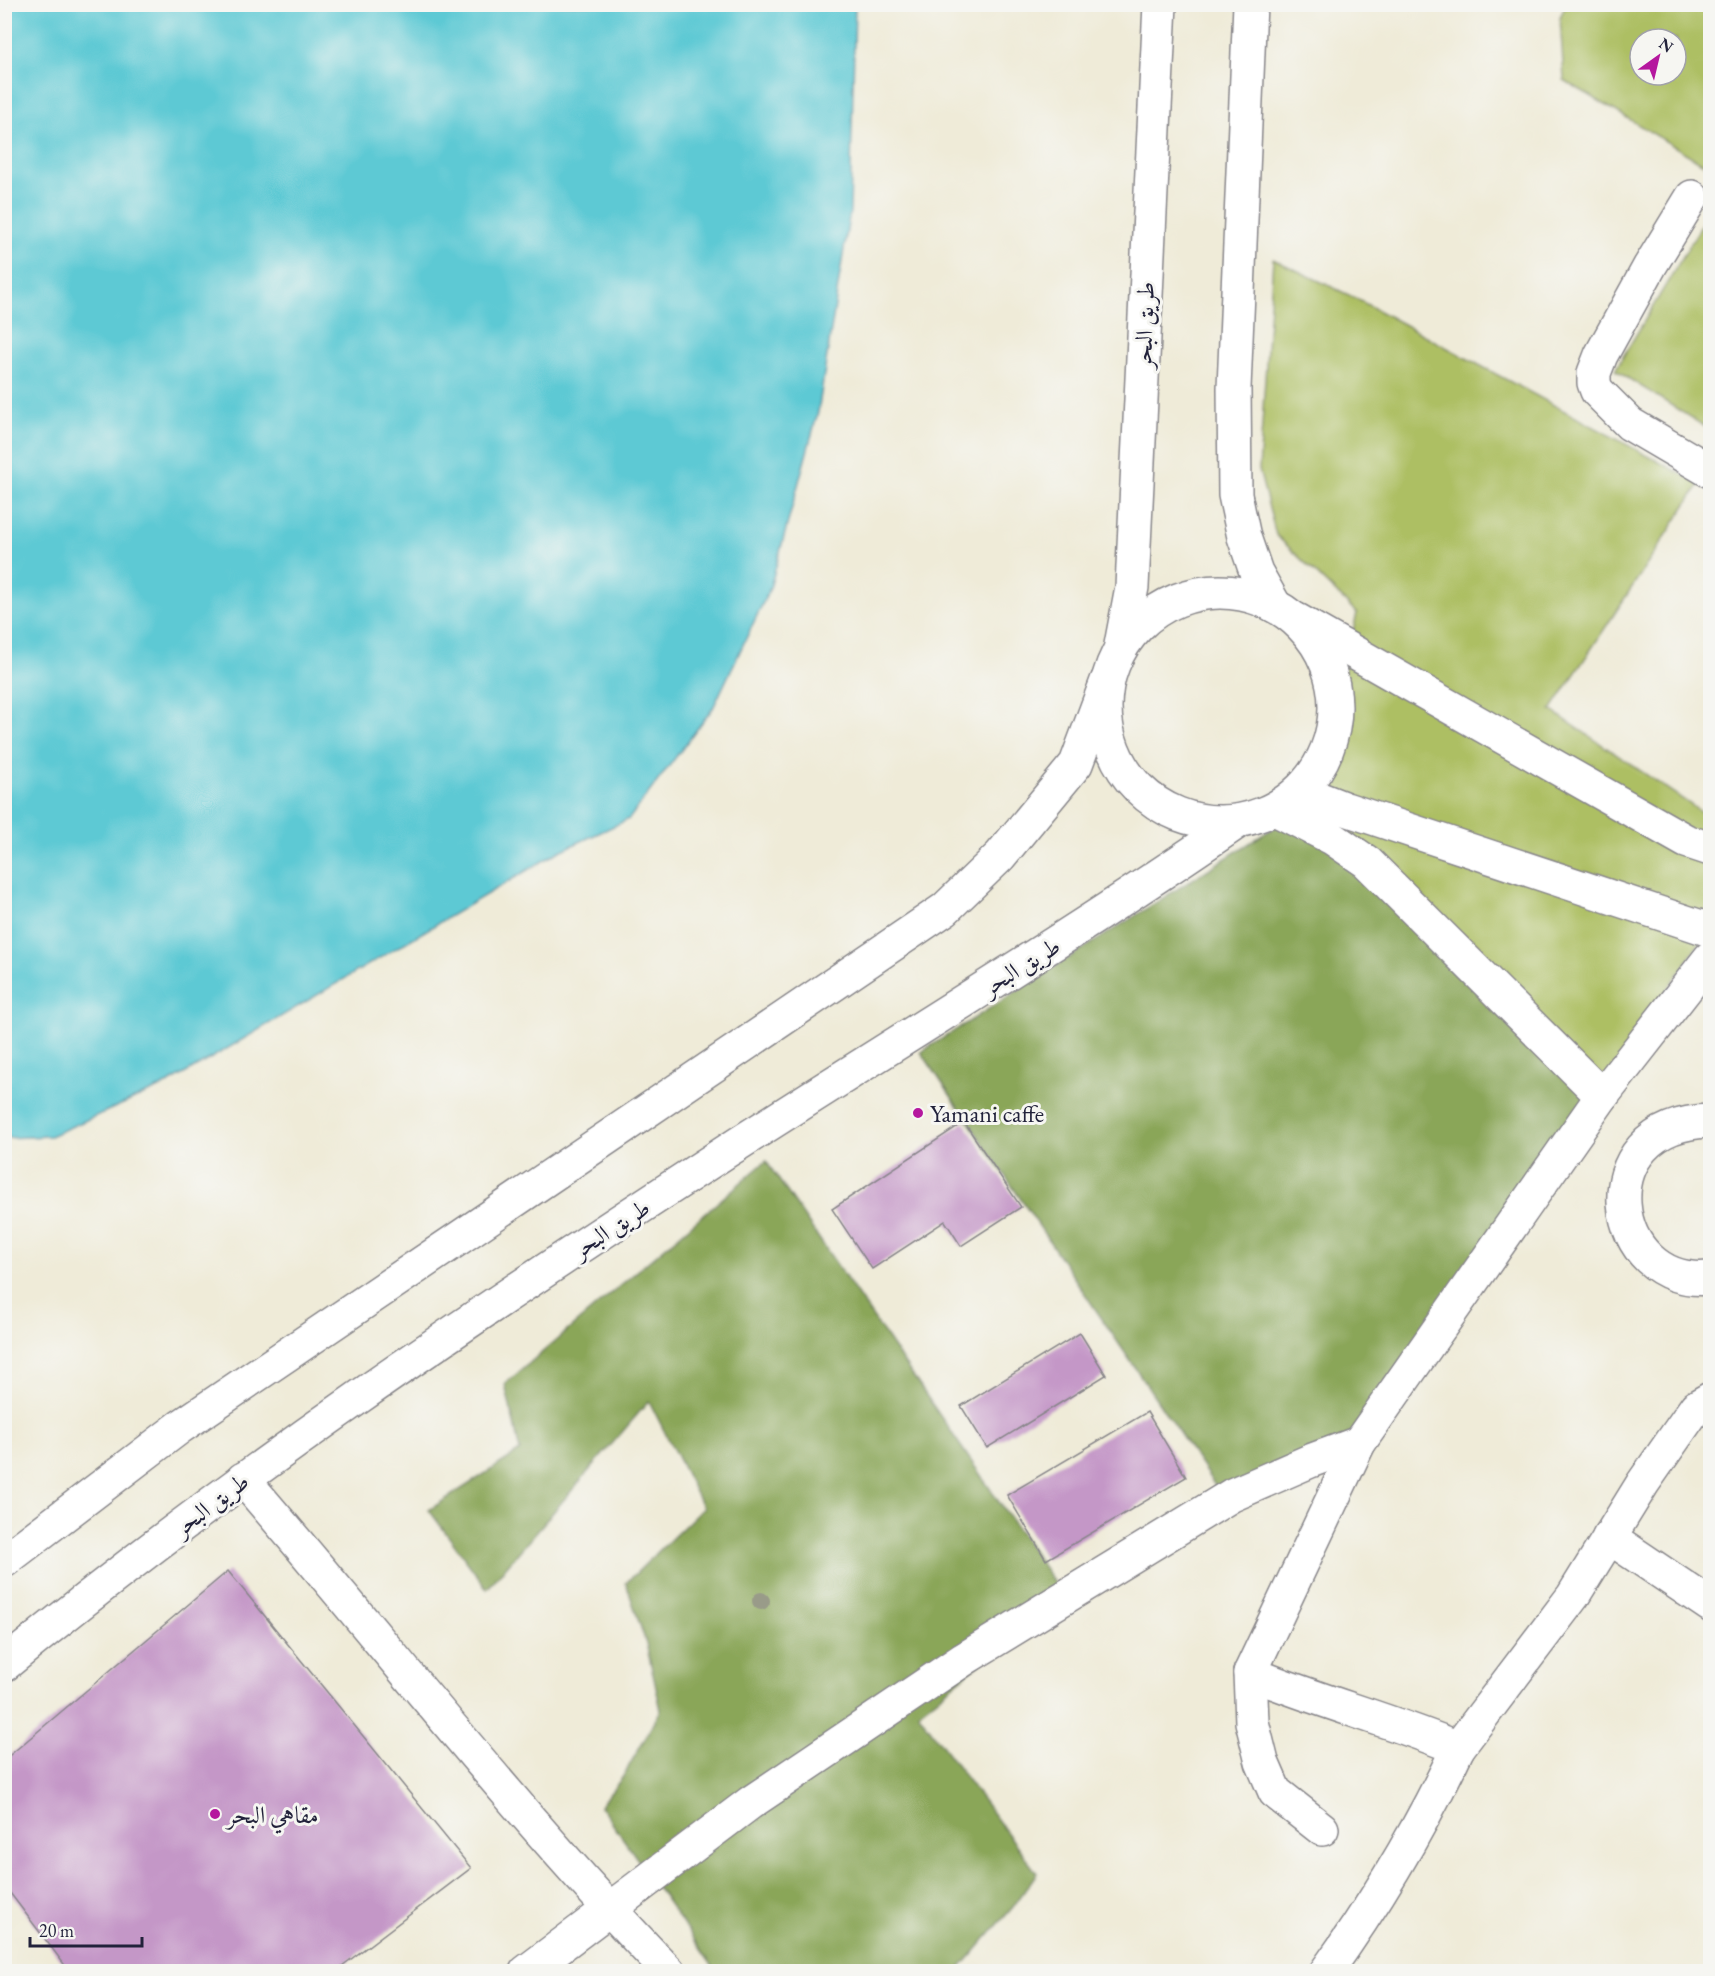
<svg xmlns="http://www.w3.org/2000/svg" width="1715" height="1976" font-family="'EB Garamond',Amiri,serif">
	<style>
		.green { fill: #adbf63; stroke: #68704f; stroke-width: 1.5; fill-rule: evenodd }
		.forest { fill: #8aa659; stroke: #56644a; stroke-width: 1.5 }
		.water { fill: #5dc9d4; stroke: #407688; stroke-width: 1.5 }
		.building { fill: #c497c7 }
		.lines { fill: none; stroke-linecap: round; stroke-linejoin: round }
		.minor-casing { stroke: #88868a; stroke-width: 36 }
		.highway-casing { stroke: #88868a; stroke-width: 36 }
		.minor { stroke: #fff; stroke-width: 33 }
		.highway { stroke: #fff; stroke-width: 33 }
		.tree { fill: #999b89 }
		.poi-dot { fill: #b5179e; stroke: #f6f6f2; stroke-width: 2 }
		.labels { text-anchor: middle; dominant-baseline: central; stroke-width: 6; stroke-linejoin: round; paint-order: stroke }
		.street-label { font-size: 24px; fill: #22223b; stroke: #f6f6f2 }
		.poi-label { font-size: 24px; fill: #22223b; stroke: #f6f6f2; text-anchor: start }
	</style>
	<rect width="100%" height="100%" fill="#f6f6f2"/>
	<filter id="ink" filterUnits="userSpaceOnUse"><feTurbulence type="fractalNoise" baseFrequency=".0167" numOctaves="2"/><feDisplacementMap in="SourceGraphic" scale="12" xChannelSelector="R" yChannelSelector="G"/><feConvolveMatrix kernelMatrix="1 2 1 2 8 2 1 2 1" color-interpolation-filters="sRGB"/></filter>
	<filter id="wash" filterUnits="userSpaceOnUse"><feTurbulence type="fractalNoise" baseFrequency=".008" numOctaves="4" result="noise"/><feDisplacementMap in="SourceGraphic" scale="24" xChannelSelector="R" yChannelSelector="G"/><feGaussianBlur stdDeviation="1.35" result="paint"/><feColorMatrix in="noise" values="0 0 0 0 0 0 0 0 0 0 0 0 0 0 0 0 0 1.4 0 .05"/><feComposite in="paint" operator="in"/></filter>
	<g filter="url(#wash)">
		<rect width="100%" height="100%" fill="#efebd8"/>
		<!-- green -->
		<g class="green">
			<path d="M1566 5H1710V168L1564 80 1560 17ZM1640 39H1676V75H1640Z"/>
			<polygon points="1710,211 1710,430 1615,370"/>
			<polygon points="1273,259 1355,298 1700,484 1551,710 1710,818 1710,928 1599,1088 1314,802 1357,613 1276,535 1259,470"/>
		</g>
		<!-- forest -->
		<g class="forest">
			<polygon points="1314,802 1599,1088 1348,1450 1222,1496 921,1052"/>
			<polygon points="766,1161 1064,1597 918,1713 1037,1873 1013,1907 958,1971 716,1971 600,1806 622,1778 661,1710 646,1643 626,1583 703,1508 649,1401 487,1589 429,1510 520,1451 505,1384"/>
		</g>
		<!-- water -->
		<polygon class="water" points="5,4 855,5 850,211 818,412 770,588 713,708 629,819 558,852 164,1086 50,1136 5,1138"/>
		<g id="blocks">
			<!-- building -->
			<g class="building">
				<polygon points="964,1122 1021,1207 961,1246 945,1221 872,1269 832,1209"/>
				<polygon points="1080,1333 1106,1375 987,1448 961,1406"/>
				<polygon points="1147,1412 1186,1477 1046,1560 1007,1495"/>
				<polygon points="228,1571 471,1868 334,1972 70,1972 4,1885 4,1760"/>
			</g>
		</g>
	</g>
	<g filter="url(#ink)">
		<use href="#blocks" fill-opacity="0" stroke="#88868a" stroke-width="1.5"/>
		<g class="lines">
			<defs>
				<g id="minor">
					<polyline points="1692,197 1650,266 1601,355 1594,373 1594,383 1597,391 1630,424 1710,471"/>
					<polyline points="1297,620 1686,841 1710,849"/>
					<polyline points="1300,791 1346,809 1710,930"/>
					<polyline points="1275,809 1332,838 1367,862 1602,1096"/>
					<path d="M1710 1121C1583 1124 1608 1289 1710 1278"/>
					<path d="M243 1479C385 1643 518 1816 669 1972"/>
					<polyline points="1609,1537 1710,1605"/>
					<path d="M1250 1673C1318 1701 1390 1720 1458 1748 1421 1827 1377 1901 1326 1972"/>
					<polyline points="1458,1748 1573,1596 1643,1483 1696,1407 1710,1399"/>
					<polyline points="1322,1829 1275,1792 1262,1762 1252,1722 1250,1673 1359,1443 1602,1096 1710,958"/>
					<polyline points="526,1972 750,1803 964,1659 1232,1495 1310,1461 1359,1443"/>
				</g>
				<g id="highway">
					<polyline points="1250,4 1234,388 1235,495 1244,537 1256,572 1275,606"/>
					<circle cx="1220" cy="707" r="115"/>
					<polyline points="1121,645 1132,587 1160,4"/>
					<polyline points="4,1561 180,1427 945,909 1000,856 1076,764 1107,681"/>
					<path d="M4 1665C233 1476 479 1312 727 1151 898 1041 1072 936 1239 821"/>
				</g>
			</defs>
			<!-- minor casing -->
			<use href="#minor" class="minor-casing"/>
			<!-- highway casing -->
			<use href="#highway" class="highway-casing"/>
			<!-- minor -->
			<use href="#minor" class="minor"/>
			<!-- highway -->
			<use href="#highway" class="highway"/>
		</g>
		<!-- trees -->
		<circle class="tree" cx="761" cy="1601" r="9"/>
	</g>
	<!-- markers -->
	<g class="poi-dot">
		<circle cx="918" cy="1113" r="6"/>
		<circle cx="215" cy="1814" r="6"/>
	</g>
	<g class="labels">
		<!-- street labels -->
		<g class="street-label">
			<text transform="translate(1144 325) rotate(-88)">طريق البحر</text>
			<text transform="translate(1021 966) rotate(-32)">طريق البحر</text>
			<text transform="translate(611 1228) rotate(-33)">طريق البحر</text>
			<text transform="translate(211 1504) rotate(-37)">طريق البحر</text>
		</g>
		<!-- poi labels -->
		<g class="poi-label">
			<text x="930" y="1113">Yamani caffe</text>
			<text x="227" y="1814">مقاهي البحر</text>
		</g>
	</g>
	<!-- margin -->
	<rect width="1715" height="1976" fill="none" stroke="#f6f6f2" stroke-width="24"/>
	<!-- north arrow -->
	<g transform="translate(1658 57) rotate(34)"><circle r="28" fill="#f6f6f2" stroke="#a1a1a9" stroke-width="1.5"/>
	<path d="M0-4.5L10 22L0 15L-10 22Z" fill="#b5179e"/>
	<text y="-9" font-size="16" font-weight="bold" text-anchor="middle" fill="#22223b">N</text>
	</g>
	<!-- scale -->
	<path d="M30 1937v9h112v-9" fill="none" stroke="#22223b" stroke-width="3"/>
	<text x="39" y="1937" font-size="18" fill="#22223b" stroke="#f6f6f2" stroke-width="4.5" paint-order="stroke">20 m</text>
</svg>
